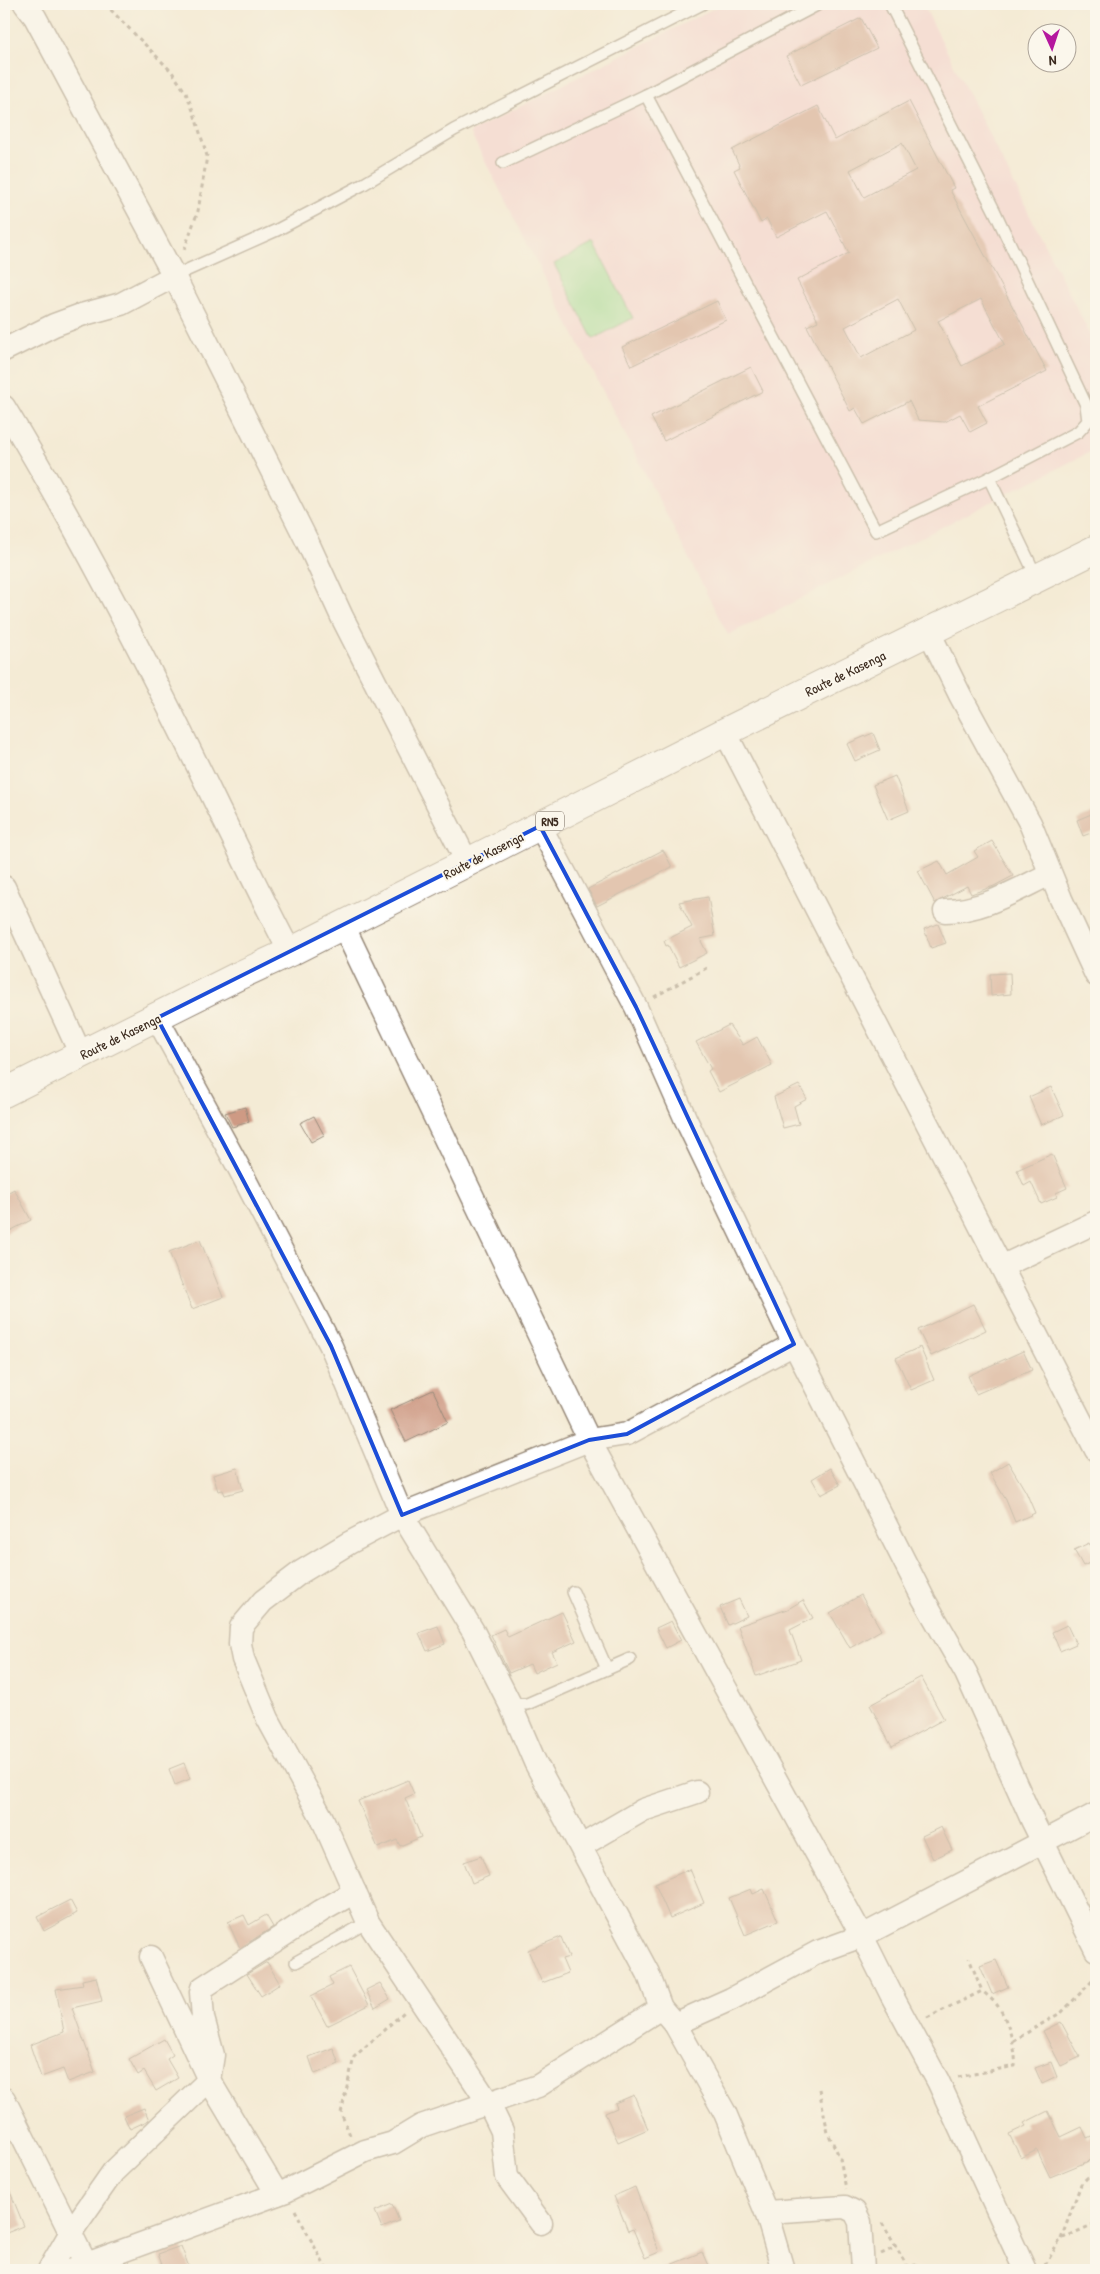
<svg xmlns="http://www.w3.org/2000/svg" width="1100" height="2274" font-family="'Patrick Hand',sans-serif">
	<style>
		.built { fill: #f7cfd1 }
		.green { fill: #9adb91; stroke: #6a8258 }
		.building { fill: #ce9a84; fill-rule: evenodd }
		.lines { fill: none; stroke-linecap: round; stroke-linejoin: round }
		.lane-casing { stroke: #988a7a; stroke-width: 14 }
		.street-casing { stroke: #988a7a; stroke-width: 25 }
		.highway-casing { stroke: #988a7a; stroke-width: 30 }
		.path { stroke: #988a7a; stroke-width: 3; stroke-dasharray: 4 4; stroke-linecap: butt }
		.lane { stroke: #fff; stroke-width: 11 }
		.street { stroke: #fff; stroke-width: 22 }
		.highway { stroke: #fff; stroke-width: 28 }
		.marked { fill: none; stroke: #1d4ed8; stroke-width: 4; stroke-linejoin: round }
		.labels { text-anchor: middle; dominant-baseline: central; stroke-width: 4; stroke-linejoin: round; paint-order: stroke }
		.shield { fill: #fbf7ec; stroke: #75685c; stroke-width: 1 }
		.shield-label { font-size: 12px; font-weight: bold; fill: #3b2a1e }
		.street-label { font-size: 14px; fill: #3b2a1e; stroke: #fbf7ec }
	</style>
	<rect width="100%" height="100%" fill="#fbf7ec"/>
	<filter id="ink" filterUnits="userSpaceOnUse"><feTurbulence type="fractalNoise" baseFrequency=".02" numOctaves="2"/><feDisplacementMap in="SourceGraphic" scale="10" xChannelSelector="R" yChannelSelector="G"/><feConvolveMatrix kernelMatrix="1 2 1 2 8 2 1 2 1" color-interpolation-filters="sRGB"/></filter>
	<filter id="wash" filterUnits="userSpaceOnUse"><feTurbulence type="fractalNoise" baseFrequency=".0096" numOctaves="4" result="noise"/><feDisplacementMap in="SourceGraphic" scale="20" xChannelSelector="R" yChannelSelector="G"/><feGaussianBlur stdDeviation="1.12" result="paint"/><feColorMatrix in="noise" values="0 0 0 0 0 0 0 0 0 0 0 0 0 0 0 0 0 1.4 0 .05"/><feComposite in="paint" operator="in"/></filter>
	<g filter="url(#wash)">
		<rect width="100%" height="100%" fill="#f4ebd5"/>
		<!-- built -->
		<polygon class="built" points="722,4 923,4 1096,346 1096,449 728,635 470,132"/>
		<!-- green -->
		<polygon class="green" points="594,243 633,318 593,339 554,264"/>
		<g id="blocks">
			<!-- building -->
			<g class="building">
				<polygon points="861,18 877,48 801,85 786,56"/>
				<path d="M909 101 954 188 950 190 1047 371 978 406 987 423 970 432 960 414 945 422 918 420 909 401 864 424 855 408 850 411 807 326 818 321 797 280 849 253 827 211 776 237 767 219 761 223 734 170 740 167 732 150 818 106 835 140ZM902 143 916 170 864 197 850 170ZM898 299 914 330 861 358 845 327ZM981 299 1005 344 962 366 938 321Z"/>
				<polygon points="717,301 726,320 631,366 622,347"/>
				<polygon points="751,367 763,391 664,441 651,417"/>
				<polygon points="873,733 880,750 855,761 847,744"/>
				<polygon points="895,776 909,811 888,820 873,785"/>
				<polygon points="1096,812 1096,831 1083,836 1077,820"/>
				<polygon points="992,841 1013,876 994,886 971,894 967,886 935,903 918,871 939,861 947,875 978,857 974,851"/>
				<polygon points="663,850 672,867 597,906 588,889"/>
				<polygon points="708,897 715,936 700,939 707,953 679,967 668,945 666,946 664,941 692,927 679,902"/>
				<polygon points="938,924 946,943 931,948 924,929"/>
				<polygon points="1010,973 1011,994 991,996 990,974"/>
				<polygon points="729,1025 743,1045 757,1037 772,1065 719,1092 708,1071 711,1069 696,1042"/>
				<polygon points="799,1085 807,1099 794,1106 799,1124 783,1128 774,1097"/>
				<polygon points="1051,1087 1064,1115 1041,1125 1029,1097"/>
				<polygon points="245,1107 249,1122 232,1127 225,1113"/>
				<polygon points="314,1116 324,1135 311,1142 300,1123"/>
				<polygon points="1052,1154 1067,1188 1056,1193 1057,1197 1041,1204 1031,1182 1024,1186 1017,1170"/>
				<polygon points="14,1189 31,1220 4,1234 4,1195"/>
				<polygon points="200,1240 223,1297 192,1309 169,1252"/>
				<polygon points="973,1304 986,1330 931,1356 918,1330"/>
				<polygon points="920,1347 934,1380 911,1390 896,1358"/>
				<polygon points="1023,1351 1032,1370 976,1394 968,1376"/>
				<polygon points="433,1390 448,1422 406,1442 390,1410"/>
				<polygon points="1008,1462 1026,1492 1035,1513 1015,1522 1006,1500 990,1473"/>
				<polygon points="237,1468 243,1490 225,1495 223,1490 218,1491 213,1475"/>
				<polygon points="830,1468 840,1485 821,1495 812,1479"/>
				<polygon points="1089,1543 1096,1560 1083,1566 1074,1550"/>
				<polygon points="861,1595 881,1630 850,1648 830,1613"/>
				<polygon points="739,1599 747,1616 728,1625 720,1607"/>
				<polygon points="803,1600 813,1618 790,1630 801,1660 756,1676 738,1626 788,1609"/>
				<polygon points="562,1612 576,1641 552,1652 557,1662 534,1673 530,1664 509,1673 491,1635 504,1629 508,1637"/>
				<polygon points="671,1621 681,1640 666,1648 656,1628"/>
				<polygon points="1067,1625 1076,1644 1060,1651 1052,1632"/>
				<polygon points="438,1626 445,1644 427,1651 419,1633"/>
				<polygon points="921,1677 944,1719 892,1747 870,1705"/>
				<polygon points="184,1763 190,1779 175,1785 169,1769"/>
				<polygon points="408,1780 414,1794 405,1798 421,1837 400,1846 397,1840 378,1848 358,1801"/>
				<polygon points="941,1827 952,1850 933,1859 922,1836"/>
				<polygon points="481,1856 489,1876 472,1883 464,1862"/>
				<polygon points="690,1869 704,1903 670,1918 655,1884"/>
				<polygon points="751,1889 753,1894 764,1889 778,1921 745,1935 729,1898"/>
				<polygon points="70,1900 77,1913 44,1931 37,1917"/>
				<polygon points="244,1915 249,1925 266,1915 273,1927 240,1948 228,1922"/>
				<polygon points="561,1937 569,1957 562,1959 568,1973 542,1983 528,1950"/>
				<polygon points="996,1960 1008,1987 992,1994 980,1966"/>
				<polygon points="267,1962 280,1984 261,1996 247,1974"/>
				<polygon points="349,1967 369,2005 327,2026 311,1996 333,1985 329,1977"/>
				<polygon points="96,1977 102,2001 72,2008 95,2072 68,2082 63,2069 41,2077 30,2045 64,2032 56,1989 83,1985 82,1980"/>
				<polygon points="380,1983 390,1999 375,2008 366,1990"/>
				<polygon points="1061,2022 1080,2057 1061,2066 1043,2031"/>
				<polygon points="164,2039 173,2055 167,2059 178,2078 156,2091 144,2071 138,2075 129,2059"/>
				<polygon points="333,2048 339,2064 315,2074 309,2057"/>
				<polygon points="1051,2062 1057,2077 1042,2084 1035,2068"/>
				<polygon points="634,2095 648,2129 618,2142 605,2113 617,2108 615,2103"/>
				<polygon points="144,2108 149,2120 130,2129 124,2116"/>
				<polygon points="1048,2111 1061,2137 1082,2127 1087,2138 1096,2134 1096,2158 1050,2177 1037,2150 1021,2158 1009,2134 1026,2126 1024,2123"/>
				<polygon points="4,2177 24,2226 4,2234"/>
				<polygon points="635,2187 659,2252 645,2258 633,2229 628,2231 614,2196"/>
				<polygon points="392,2204 399,2221 382,2228 375,2211"/>
				<polygon points="181,2246 190,2270 164,2270 158,2254"/>
				<polygon points="702,2252 710,2270 658,2270"/>
			</g>
		</g>
	</g>
	<g filter="url(#ink)">
		<use href="#blocks" fill-opacity="0" stroke="#988a7a" stroke-width="1"/>
		<g class="lines">
			<defs>
				<g id="lane">
					<polyline points="890,4 995,212 1086,405 1088,421 1078,432 989,478 1037,578"/>
					<polyline points="646,95 876,531 989,478"/>
					<polyline points="503,163 646,95 819,4"/>
					<polyline points="174,276 277,230 362,185 454,130 702,4"/>
					<polyline points="573,1592 607,1669"/>
					<polyline points="510,1704 527,1704 630,1659"/>
					<polyline points="296,1962 368,1922"/>
				</g>
				<g id="street">
					<polyline points="25,4 35,17 174,276 309,545 342,617 467,862"/>
					<polyline points="4,350 54,325 81,315 121,304 174,276"/>
					<path d="M4 407C83 537 153 673 219 810 243 858 265 905 290 952"/>
					<polyline points="929,632 960,695 1030,823 1061,899 1096,975"/>
					<polyline points="725,732 1096,1450"/>
					<polyline points="540,826 636,1007 686,1120 794,1344 923,1598 966,1673 1033,1822 1096,1950"/>
					<polyline points="4,887 81,1055"/>
					<path d="M945 911C983 911 1016 890 1050 874"/>
					<polyline points="343,925 589,1440 862,1936 818,1952 731,1999 675,2024"/>
					<polyline points="157,1018 240,1170 331,1346 402,1515 473,1631 510,1704 535,1762 648,1973 661,2008 675,2024 725,2113 766,2212 783,2270"/>
					<polyline points="1003,1266 1096,1222"/>
					<polyline points="581,1846 643,1810 697,1792"/>
					<polyline points="151,1957 209,2080 277,2194"/>
					<polyline points="4,2099 89,2270"/>
					<polyline points="766,2212 845,2207 855,2212 860,2222 863,2270"/>
					<polyline points="541,2223 507,2177 502,2131 488,2102 368,1922 322,1818 268,1719 243,1659 240,1644 241,1627 263,1601 301,1572 349,1543 402,1515 589,1440 627,1434 794,1344"/>
					<polyline points="49,2270 71,2232 113,2172 209,2080 213,2055 203,2018 201,1992 202,1988 321,1911 355,1892"/>
					<polyline points="70,2270 286,2191 365,2151 393,2143 421,2126 538,2086 661,2008"/>
					<polyline points="1025,2270 938,2081 891,1994 862,1936 1096,1814"/>
				</g>
				<polyline id="highway" points="4,1093 238,976 290,952 725,732 1096,549"/>
			</defs>
			<!-- lane casing -->
			<use href="#lane" class="lane-casing"/>
			<!-- street casing -->
			<use href="#street" class="street-casing"/>
			<!-- highway casing -->
			<use href="#highway" class="highway-casing"/>
			<!-- path -->
			<g class="path">
				<polyline points="105,4 172,72 186,93 194,113 207,156 198,211 184,250"/>
				<polyline points="654,997 710,966"/>
				<polyline points="927,2018 982,1991 969,1958"/>
				<polyline points="1013,2041 1062,2012 1096,1977"/>
				<path d="M958 2077 1015 2066C1017 2050 1007 2017 997 2005 993 2000 987 1995 982 1991"/>
				<polyline points="819,2089 828,2133 840,2158 846,2189"/>
				<polyline points="350,2135 341,2113 354,2057 404,2012"/>
				<polyline points="295,2210 327,2270"/>
				<polyline points="882,2223 907,2266 917,2265 922,2270"/>
				<polyline points="1061,2239 1081,2184 1096,2169"/>
				<polyline points="881,2254 896,2247"/>
				<polyline points="1045,2265 1061,2239 1096,2223"/>
			</g>
			<!-- lane -->
			<use href="#lane" class="lane"/>
			<!-- street -->
			<use href="#street" class="street"/>
			<!-- highway -->
			<use href="#highway" class="highway"/>
		</g>
	</g>
	<!-- marked area -->
	<path d="M0 0H1100V2274H0ZM540 826 636 1007 794 1344 627 1434 589 1440 402 1515 331 1346 157 1018Z" fill="#f4ebd5" fill-opacity=".55" fill-rule="evenodd"/>
	<path class="marked" d="M540 826 636 1007 794 1344 627 1434 589 1440 402 1515 331 1346 157 1018Z"/>
	<g class="labels">
		<!-- shield labels -->
		<rect class="shield" x="536" y="811.5" width="28" height="19" rx="4"/>
		<g class="shield-label">
			<text x="550" y="821">RN5</text>
		</g>
		<!-- street labels -->
		<g class="street-label">
			<text transform="translate(845 673) rotate(-26)">Route de Kasenga</text>
			<text transform="translate(483 855) rotate(-27)">Route de Kasenga</text>
			<text transform="translate(120 1036) rotate(-26)">Route de Kasenga</text>
		</g>
	</g>
	<!-- margin -->
	<rect width="1100" height="2274" fill="none" stroke="#fbf7ec" stroke-width="20"/>
	<!-- north arrow -->
	<g transform="translate(1052 48) rotate(177)"><circle r="24" fill="#fbf7ec" stroke="#aea59a"/>
	<path d="M0-4L9 19L0 12L-9 19Z" fill="#b5179e"/>
	<text y="-8" font-size="14" font-weight="bold" text-anchor="middle" fill="#3b2a1e">N</text>
	</g>
</svg>
